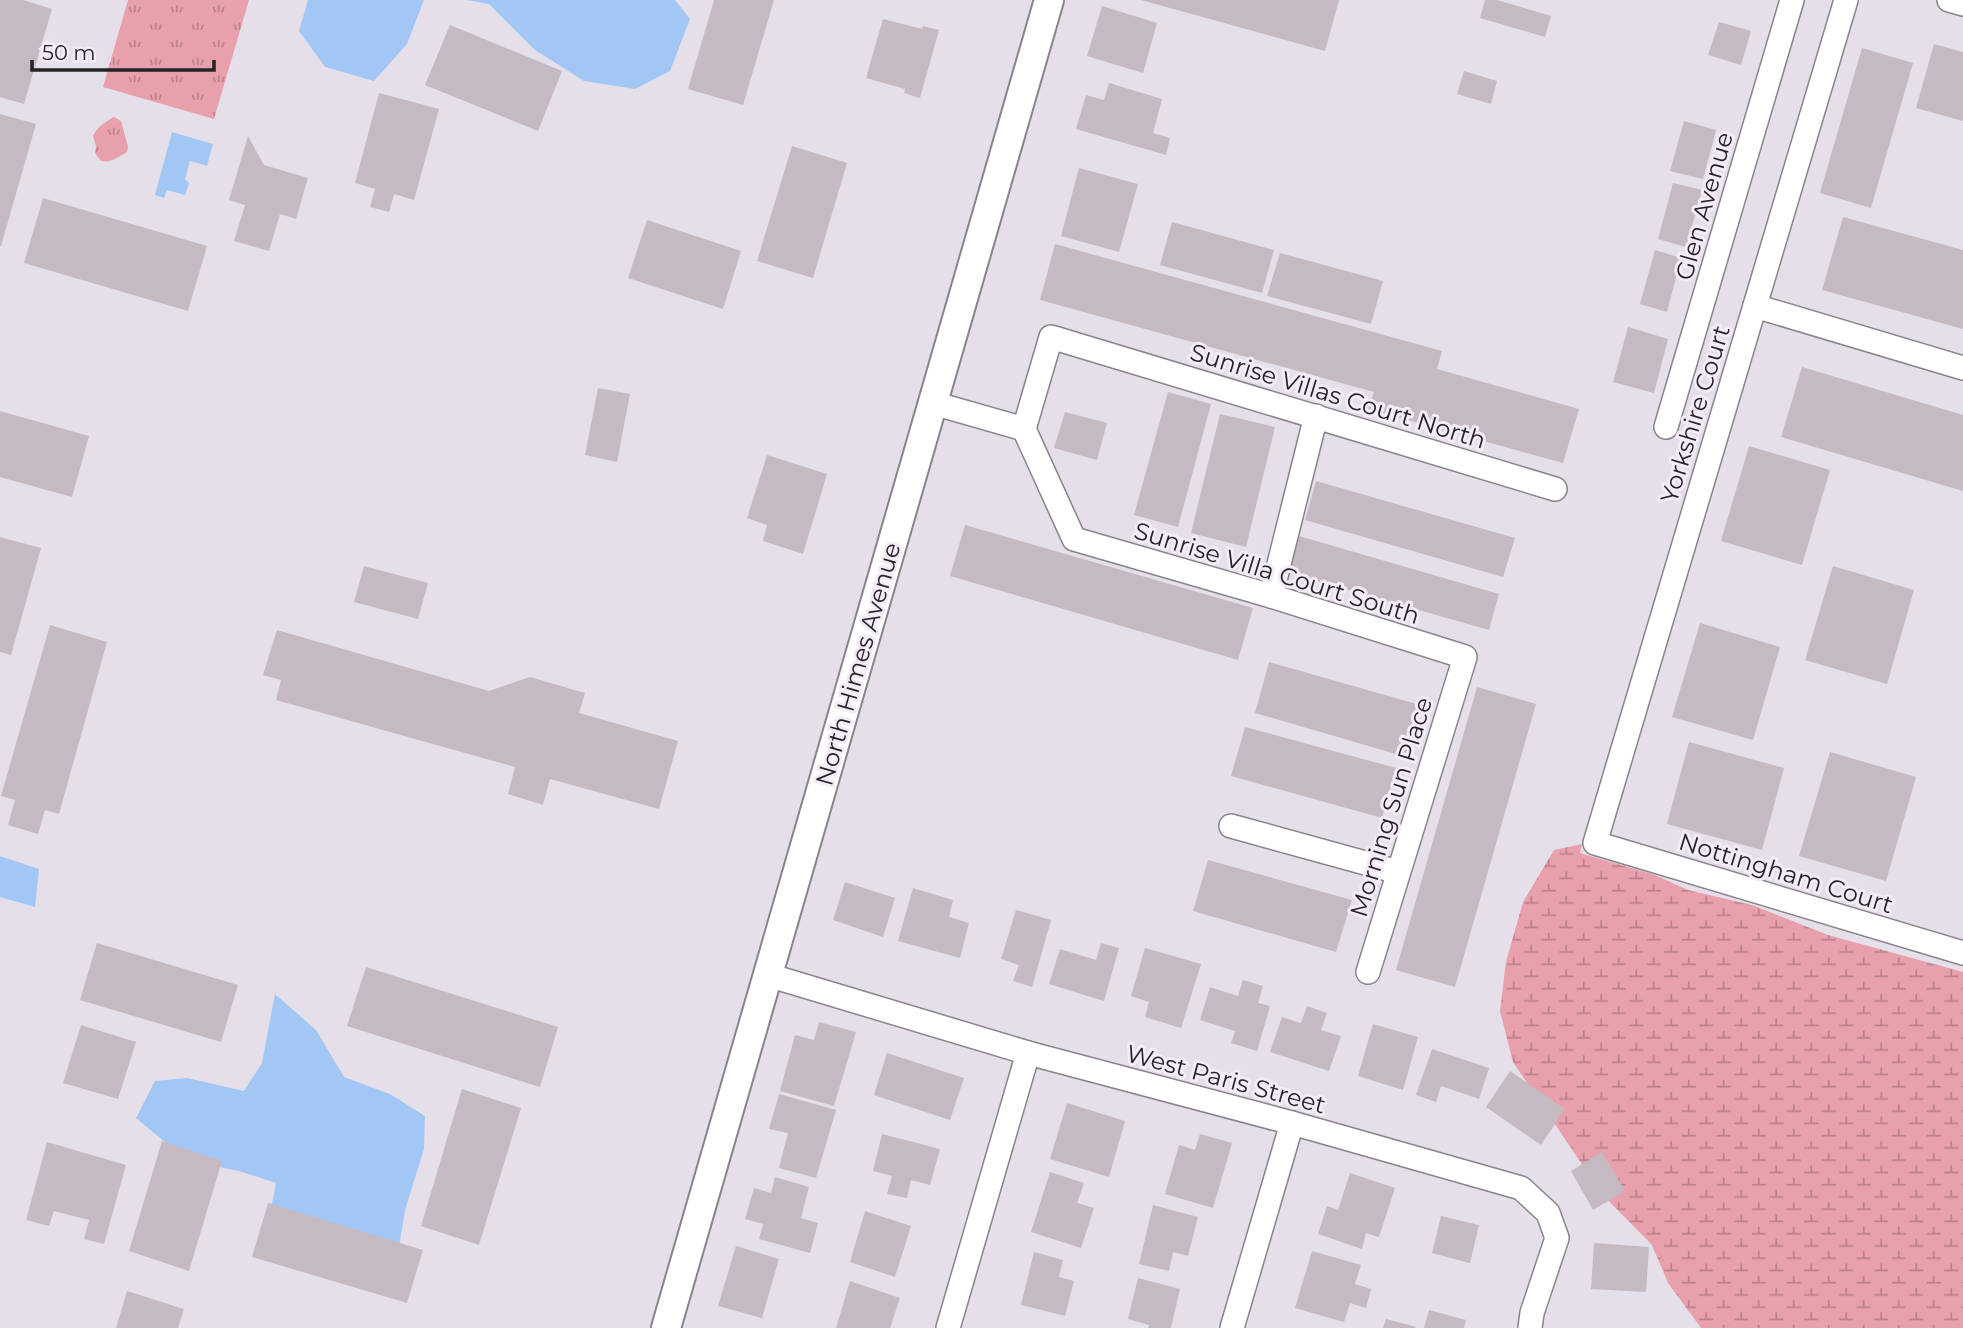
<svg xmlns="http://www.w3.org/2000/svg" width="1963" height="1328" font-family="Montserrat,sans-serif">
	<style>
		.wetland { fill: url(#wetland-marsh) }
		.park { fill: url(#park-tufts) }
		.water { fill: #a3c7f5 }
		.building { fill: #c5bac1 }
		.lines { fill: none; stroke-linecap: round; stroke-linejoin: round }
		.minor-casing { stroke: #89838d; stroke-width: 26 }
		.tertiary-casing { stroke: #89838d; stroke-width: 32 }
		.minor { stroke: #fff; stroke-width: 23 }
		.tertiary { stroke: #fff; stroke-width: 28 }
		.labels { text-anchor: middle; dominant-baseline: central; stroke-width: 6; stroke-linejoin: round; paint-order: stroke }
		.street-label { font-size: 24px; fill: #262327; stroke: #f3ecf7 }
	</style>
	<defs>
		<pattern id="wetland-marsh" width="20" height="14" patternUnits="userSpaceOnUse" patternTransform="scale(1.75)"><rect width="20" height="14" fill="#e7a0ac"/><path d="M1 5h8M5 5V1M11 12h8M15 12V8" fill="none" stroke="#bb828c"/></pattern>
		<pattern id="park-tufts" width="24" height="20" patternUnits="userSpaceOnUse" patternTransform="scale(1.75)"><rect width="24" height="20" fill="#e7a0ac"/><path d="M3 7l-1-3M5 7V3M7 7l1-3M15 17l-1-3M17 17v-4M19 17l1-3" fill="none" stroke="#bb828c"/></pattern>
	</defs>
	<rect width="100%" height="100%" fill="#e5dfea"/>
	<!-- wetland -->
	<polygon class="wetland" points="1582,844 1580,853 1655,875 1688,890 1752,905 1828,935 1963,972 1963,1328 1701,1328 1668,1283 1652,1245 1602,1194 1513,1062 1500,1011 1506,962 1523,902 1554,850"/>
	<!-- park -->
	<g class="park">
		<polygon points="128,0 249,0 214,119 103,87"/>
		<path d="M114 117 121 121 128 147 127 152C118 157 112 163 101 161L95 153 96 146 93 136C97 127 106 121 114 117Z"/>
	</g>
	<!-- water -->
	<g class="water">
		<polygon points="308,0 424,0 407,44 374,81 325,67 299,31"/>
		<polygon points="467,0 675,0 690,19 670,71 635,89 584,81 535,50 489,4"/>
		<polygon points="172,132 213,144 207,166 190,161 185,179 189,183 185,195 167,190 164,198 155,195"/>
		<polygon points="0,856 39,869 35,907 0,897"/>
		<polygon points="275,994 316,1030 344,1077 390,1094 425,1116 424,1149 405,1210 398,1253 269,1218 276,1183 239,1171 188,1161 136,1118 155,1081 187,1078 244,1091 262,1063"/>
	</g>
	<!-- building -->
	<g class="building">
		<polygon points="0,0 23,0 52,9 24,104 0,97"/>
		<polygon points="714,0 774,0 743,105 688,89"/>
		<polygon points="1141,0 1339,0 1325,51"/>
		<polygon points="1485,0 1497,0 1551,16 1545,37 1480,18"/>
		<polygon points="1102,6 1157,23 1143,73 1087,56"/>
		<polygon points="883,19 922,29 923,26 939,30 920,98 904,93 905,89 866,78"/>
		<polygon points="1719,22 1751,31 1741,65 1708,55"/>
		<polygon points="450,25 562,71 538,131 425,85"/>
		<polygon points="1934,44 1963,52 1963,121 1916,108"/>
		<polygon points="1862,48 1913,63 1871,208 1820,193"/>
		<polygon points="1464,71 1497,81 1491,104 1457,94"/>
		<polygon points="1109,83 1162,99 1153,133 1170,138 1166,155 1076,129 1086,95 1104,100"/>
		<polygon points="379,93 439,109 414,200 394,194 389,212 370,207 375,189 355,183"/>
		<polygon points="0,114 36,124 1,246 0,246"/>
		<polygon points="1684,121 1716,130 1703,179 1670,171"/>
		<polygon points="248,136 264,165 308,178 296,219 280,214 269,251 234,241 245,205 229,200"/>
		<polygon points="792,146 847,163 813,278 757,261"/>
		<polygon points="1079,168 1138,184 1119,252 1061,236"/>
		<polygon points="1673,183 1702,190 1686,247 1658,239"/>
		<polygon points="43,198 207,246 188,311 24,263"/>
		<polygon points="1843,217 1963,250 1963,329 1822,290"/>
		<polygon points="647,220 741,251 723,309 628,278"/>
		<polygon points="1172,222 1274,250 1262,293 1160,265"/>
		<polygon points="1055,244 1442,351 1437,369 1579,409 1563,463 1368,409 1374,392 1040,300"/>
		<polygon points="1655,250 1681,258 1667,312 1640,304"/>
		<polygon points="1280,253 1383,281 1371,324 1267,296"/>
		<polygon points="1628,327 1668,339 1654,393 1613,382"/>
		<polygon points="1802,367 1963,415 1963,491 1781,437"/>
		<polygon points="598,388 630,394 617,462 585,455"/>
		<polygon points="1168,392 1211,404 1178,527 1134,515"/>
		<polygon points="0,411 89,436 72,497 0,477"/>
		<polygon points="1065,412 1107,423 1097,460 1054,448"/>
		<polygon points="1220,414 1275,427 1246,547 1191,533"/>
		<polygon points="1749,446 1830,470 1802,565 1721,541"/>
		<polygon points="767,455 827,474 803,554 763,541 767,525 747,518"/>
		<polygon points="1316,481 1515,538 1503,577 1305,520"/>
		<polygon points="965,525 1253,608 1238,660 950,576"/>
		<polygon points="1299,536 1499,594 1489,630 1289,573"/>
		<polygon points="0,537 41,548 11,655 0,652"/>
		<polygon points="364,566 428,583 418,619 354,602"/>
		<polygon points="1833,566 1914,590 1887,684 1805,660"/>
		<polygon points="1700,623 1780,647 1753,740 1672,717"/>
		<polygon points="50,625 107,642 59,814 45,810 38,834 8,825 15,800 1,796"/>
		<polygon points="277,630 489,691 530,677 585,693 579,713 678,741 659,809 550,779 543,805 508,794 515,767 276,700 281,680 263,675"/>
		<polygon points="1269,662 1420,705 1406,757 1255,713"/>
		<polygon points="1477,687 1536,704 1455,987 1396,970"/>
		<polygon points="1245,727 1396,768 1382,818 1231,776"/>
		<polygon points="1689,742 1784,768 1762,850 1667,824"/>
		<polygon points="1830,752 1916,777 1886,881 1799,856"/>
		<polygon points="1208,860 1352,900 1336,952 1193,911"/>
		<polygon points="845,882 895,898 883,937 833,920"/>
		<polygon points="913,888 953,900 949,917 969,923 960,958 898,941"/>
		<polygon points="1016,910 1051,920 1032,987 1013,981 1019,965 1001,959"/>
		<polygon points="97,943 238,985 221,1042 80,1000"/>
		<polygon points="1101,943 1119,948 1104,1001 1049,984 1060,949 1096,960"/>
		<polygon points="1145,948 1201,964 1181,1028 1145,1017 1149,1002 1131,996"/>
		<polygon points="366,967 558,1027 540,1087 347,1026"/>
		<polygon points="1243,980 1263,986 1258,1003 1270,1006 1257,1051 1231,1043 1235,1031 1200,1020 1210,987 1238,996"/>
		<polygon points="1307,1006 1327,1013 1321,1030 1341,1036 1329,1071 1270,1052 1282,1017 1301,1023"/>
		<polygon points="819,1022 856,1032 834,1106 780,1091 795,1035 814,1040"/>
		<polygon points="1373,1024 1418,1037 1403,1090 1358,1076"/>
		<polygon points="81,1025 136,1042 118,1099 63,1083"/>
		<polygon points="1432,1049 1489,1068 1479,1099 1441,1086 1436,1102 1416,1095"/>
		<polygon points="887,1053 964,1078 950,1120 874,1095"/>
		<polygon points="1510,1071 1565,1109 1541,1145 1486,1107"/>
		<polygon points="462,1089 521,1108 479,1245 421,1226"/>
		<polygon points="779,1094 836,1110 816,1178 779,1168 788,1133 769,1129"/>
		<polygon points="1067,1103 1125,1121 1109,1177 1050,1159"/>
		<polygon points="882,1134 940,1149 930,1185 911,1180 907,1198 887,1194 892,1176 873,1171"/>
		<polygon points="1200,1134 1232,1143 1213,1208 1165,1194 1179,1145 1195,1150"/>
		<polygon points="162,1141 222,1161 189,1271 129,1251"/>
		<polygon points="47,1142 126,1165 104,1244 84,1239 89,1220 54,1211 49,1226 26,1220"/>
		<polygon points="1602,1152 1625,1191 1593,1210 1571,1171"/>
		<polygon points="1050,1172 1084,1183 1077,1203 1094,1208 1081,1248 1031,1232"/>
		<polygon points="1350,1173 1395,1188 1379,1237 1366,1233 1362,1249 1318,1234 1327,1206 1338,1210"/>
		<polygon points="775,1177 809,1187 801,1218 818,1223 810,1253 759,1239 763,1224 745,1219 754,1188 771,1193"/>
		<polygon points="268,1203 423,1250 407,1303 252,1257"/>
		<polygon points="1153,1205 1198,1217 1188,1256 1173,1252 1169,1271 1139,1264"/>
		<polygon points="865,1211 911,1226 895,1277 850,1262"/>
		<polygon points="1441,1216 1479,1225 1470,1263 1432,1253"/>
		<polygon points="1594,1243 1649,1247 1646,1292 1591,1289"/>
		<polygon points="736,1246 779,1259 762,1318 718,1306"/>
		<polygon points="1312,1251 1361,1265 1355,1284 1371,1289 1366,1308 1350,1303 1344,1322 1295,1308"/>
		<polygon points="1034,1252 1063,1260 1059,1277 1074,1281 1065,1316 1021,1305"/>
		<polygon points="1138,1278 1180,1289 1171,1328 1148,1328 1149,1325 1128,1319"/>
		<polygon points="850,1281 900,1298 890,1328 836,1328"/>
		<polygon points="127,1291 184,1309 178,1328 116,1328"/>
		<polygon points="1429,1310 1466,1320 1464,1328 1424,1328"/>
		<polygon points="1386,1319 1416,1327 1415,1328 1383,1328"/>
	</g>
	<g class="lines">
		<defs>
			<g id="minor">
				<polyline points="1846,0 1595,843 1963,953"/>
				<polyline points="1949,0 1963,4"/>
				<polyline points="1755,306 1963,368"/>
				<polyline points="933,403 1024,429"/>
				<polyline points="1666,427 1792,0"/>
				<polyline points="1271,596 1316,416"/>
				<polyline points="1231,826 1398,872"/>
				<polyline points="1368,972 1465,657 1271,596 1074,539 1024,429 1051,337 1555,489"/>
				<polyline points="768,975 1028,1053 1292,1123 1521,1188 1548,1213 1557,1238 1532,1313 1530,1328"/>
				<polyline points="948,1328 1028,1053"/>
				<polyline points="1232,1328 1292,1123"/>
			</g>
			<polyline id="tertiary" points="666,1328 1049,0"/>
		</defs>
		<!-- minor casing -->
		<use href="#minor" class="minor-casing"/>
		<!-- tertiary casing -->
		<use href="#tertiary" class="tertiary-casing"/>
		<!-- minor -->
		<use href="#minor" class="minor"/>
		<!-- tertiary -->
		<use href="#tertiary" class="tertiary"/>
	</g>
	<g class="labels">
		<!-- street labels -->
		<g class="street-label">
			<text transform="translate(1704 206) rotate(-74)">Glen Avenue</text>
			<text transform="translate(1338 396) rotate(17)">Sunrise Villas Court North</text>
			<text transform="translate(1695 414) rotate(-73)">Yorkshire Court</text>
			<text transform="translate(1277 573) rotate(17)">Sunrise Villa Court South</text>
			<text transform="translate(858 664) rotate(-74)">North Himes Avenue</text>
			<text transform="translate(1391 807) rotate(-73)">Morning Sun Place</text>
			<text transform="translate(1786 873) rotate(17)">Nottingham Court</text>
			<text transform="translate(1226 1079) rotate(15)">West Paris Street</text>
		</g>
	</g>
	<!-- scale -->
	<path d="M32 60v10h182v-10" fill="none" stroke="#262327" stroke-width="3.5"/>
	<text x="42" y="60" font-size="21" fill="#262327" stroke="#f3ecf7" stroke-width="5" paint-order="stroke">50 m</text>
</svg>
